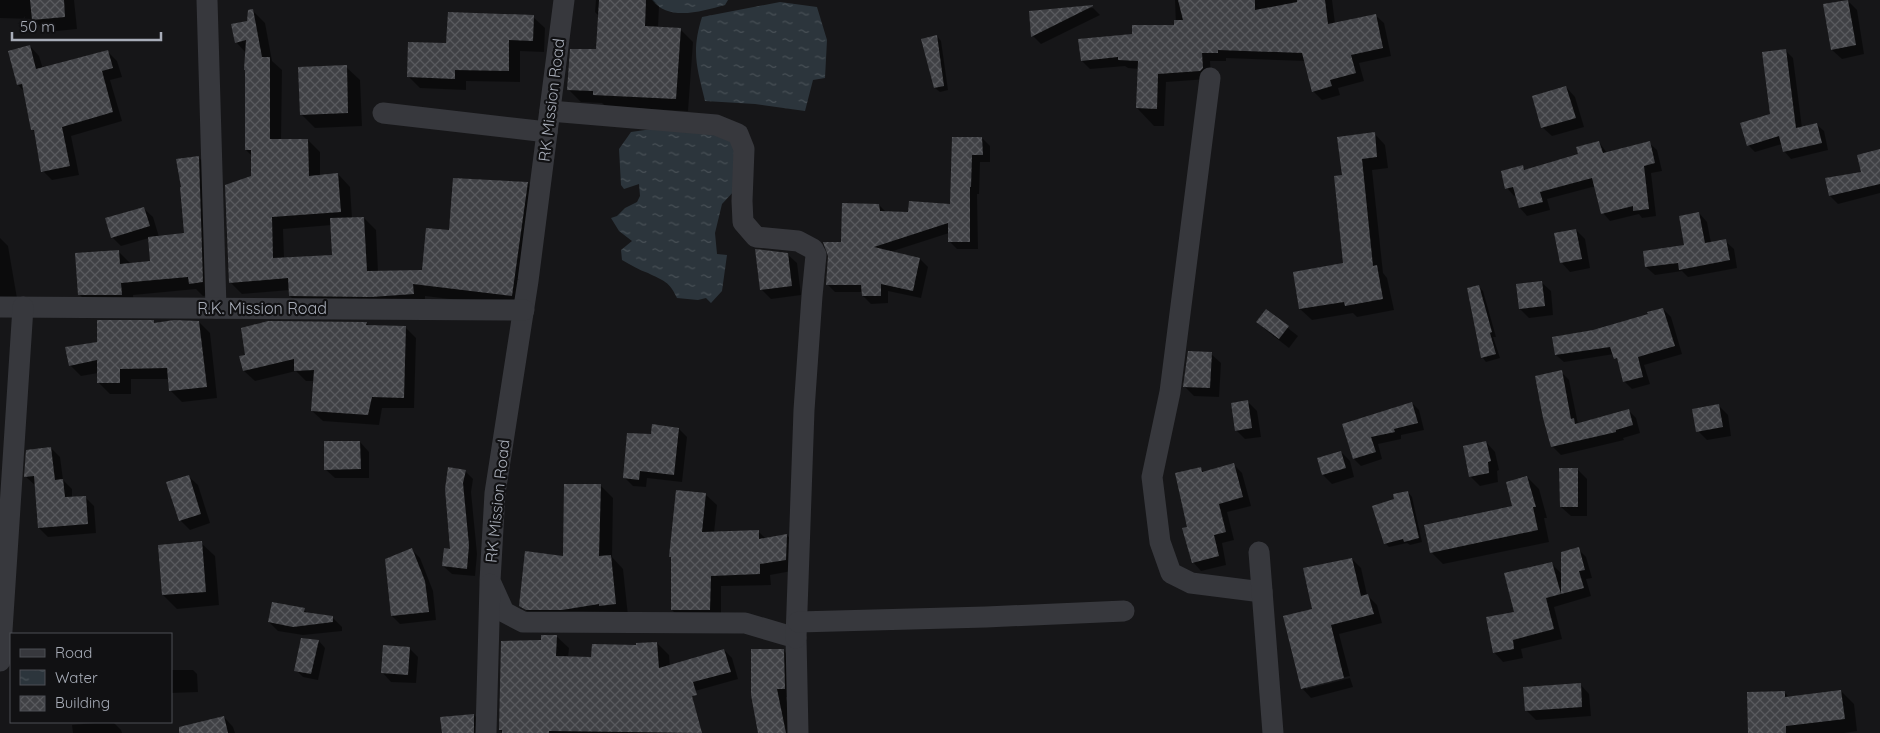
<svg xmlns="http://www.w3.org/2000/svg" width="1880" height="733" font-family="Quicksand,sans-serif">
	<style>
		.water { fill: url(#water-ripples) }
		.shadow { fill: #0007; fill-rule: evenodd }
		.building { fill: url(#building-cross-hatch) }
		.lines { fill: none; stroke-linecap: round; stroke-linejoin: round }
		.street { stroke: #37383d; stroke-width: 21 }
		.labels { text-anchor: middle; dominant-baseline: central; stroke-width: 4.5; stroke-linejoin: round; paint-order: stroke }
		.street-label { font-size: 16px; fill: #a8adb8; stroke: #111113 }
	</style>
	<defs>
		<pattern id="water-ripples" width="26" height="14" patternUnits="userSpaceOnUse" patternTransform="scale(1.25)"><rect width="26" height="14" fill="#2c353c"/><path d="M2 4q2-2 4 0t4 0M15 11q2-2 4 0t4 0" fill="none" stroke="#485056"/></pattern>
		<pattern id="building-cross-hatch" width="8" height="8" patternUnits="userSpaceOnUse" patternTransform="scale(1.25)"><rect width="8" height="8" fill="#404145"/><path d="M0 0l8 8M0 8l8-8" fill="none" stroke="#595a5e"/></pattern>
	</defs>
	<rect width="100%" height="100%" fill="#161618"/>
	<!-- water -->
	<g class="water">
		<path d="M652 0H728L725 5C702 11 669 22 652 0Z"/>
		<path d="M780 2 817 7 827 40 825 78 813 80 805 111 755 104 705 101C697 67 691 52 702 17Z"/>
		<path d="M659 128 715 132 735 143 736 189 722 204 715 233 717 254 727 255 722 291 711 303 706 298 698 300 677 298C669 281 664 281 648 273 639 270 631 265 622 260L621 250 632 241 619 231 611 218 617 216 625 208 637 202 640 196 639 184 624 189 621 185 619 149 631 132Z"/>
	</g>
	<!-- shadow -->
	<g class="shadow">
		<polygon points="0,0 74,0 77,29 46,32 33,19 0,18"/>
		<polygon points="596,0 653,0 659,6 658,28 680,29 693,42 688,111 607,107 602,103 581,102 568,89 597,50 599,16 595,12"/>
		<polygon points="1175,0 1332,0 1335,24 1375,15 1384,23 1391,56 1359,63 1364,81 1338,88 1340,95 1322,100 1313,91 1305,61 1226,58 1226,61 1210,61 1211,77 1208,79 1166,82 1164,126 1154,126 1137,108 1139,69 1128,68 1125,66 1090,69 1082,61 1176,26"/>
		<polygon points="1848,1 1857,10 1864,54 1842,59 1832,50"/>
		<polygon points="1093,8 1100,15 1041,44 1033,36 1031,12"/>
		<path d="M253 11 265 23 272 61 282 70 281 140H308L320 152V176L338 174 350 187 352 218H364L376 230 378 272 423 271 451 231 528 183 540 195 524 308 425 296V306L302 308 290 296V290L242 294 230 282 252 177V156L246 150V53L236 42 248 22ZM332 225 334 256 284 258 283 229Z"/>
		<polygon points="533,17 545,28 544,52 520,51 520,82 466,81 466,90 420,88 409,77 448,44"/>
		<polygon points="937,36 941,41 948,90 940,92 935,88"/>
		<polygon points="30,46 39,56 43,69 108,52 117,61 122,77 110,80 122,121 71,136 79,175 52,180 43,171 35,133 32,129 24,91 18,85"/>
		<polygon points="1786,51 1793,58 1802,128 1816,124 1824,131 1828,150 1791,159 1784,151 1782,144 1755,152 1748,145 1772,115"/>
		<polygon points="346,67 360,80 362,126 315,128 301,114"/>
		<polygon points="1566,87 1575,97 1584,127 1552,136 1542,127"/>
		<polygon points="1374,133 1385,145 1388,168 1372,170 1383,273 1387,278 1394,310 1357,317 1353,313 1312,320 1300,309 1295,273 1344,264 1343,176"/>
		<polygon points="982,138 990,146 990,162 980,162 979,194 977,194 978,249 957,249 949,241 949,233 890,252 920,259 928,267 921,298 888,291 888,303 871,304 863,296 863,292 835,292 827,284 842,243 879,205 886,212 909,213 952,206 953,139"/>
		<polygon points="1599,142 1607,153 1649,143 1657,150 1662,171 1651,173 1656,216 1642,218 1639,214 1610,221 1603,213 1596,186 1547,199 1550,210 1527,216 1520,208 1516,195 1514,196 1507,188 1522,167 1526,170 1579,155"/>
		<polygon points="1880,150 1880,193 1838,204 1830,196 1862,173"/>
		<polygon points="198,157 211,169 215,294 203,296 196,289 133,295 134,307 92,307 79,294 118,251 131,264 152,262 149,238 121,246 112,237 143,208 153,217 159,237 185,235"/>
		<polygon points="1699,213 1707,222 1711,243 1725,241 1734,249 1737,268 1688,277 1682,271 1655,275 1646,267 1644,252 1686,246"/>
		<polygon points="1576,230 1585,239 1590,268 1570,272 1561,262"/>
		<polygon points="0,238 8,246 18,304 0,307"/>
		<polygon points="756,251 787,254 797,263 801,295 771,299 762,290"/>
		<polygon points="1541,282 1551,291 1553,315 1529,318 1520,309 1517,285"/>
		<polygon points="1478,286 1483,291 1496,337 1493,337 1500,358 1486,362 1482,357"/>
		<polygon points="1663,309 1671,317 1682,354 1644,365 1650,384 1632,389 1624,381 1619,362 1614,354 1564,362 1556,355 1593,331 1650,315"/>
		<polygon points="1266,311 1298,336 1289,348 1267,331 1258,322"/>
		<polygon points="153,322 156,324 199,322 210,333 217,398 182,402 171,391 169,379 131,379 131,394 110,394 99,383 98,373 81,376 70,365 98,343"/>
		<polygon points="366,323 370,326 405,327 416,338 414,408 382,408 379,425 323,421 312,411 314,381 306,381 296,371 255,381 244,371 247,356"/>
		<polygon points="1211,354 1221,363 1219,397 1194,396 1185,387"/>
		<polygon points="1561,372 1569,380 1578,424 1628,410 1636,418 1640,433 1623,438 1624,440 1561,455 1552,446"/>
		<polygon points="1248,402 1257,411 1261,437 1245,439 1236,430"/>
		<polygon points="1412,403 1419,410 1424,430 1401,435 1401,439 1378,444 1382,459 1361,466 1354,459 1344,425"/>
		<polygon points="1719,406 1728,415 1731,436 1707,440 1698,431"/>
		<polygon points="679,429 687,437 682,482 647,478 646,487 633,486 625,478 652,436"/>
		<polygon points="360,442 369,452 369,478 335,478 325,469"/>
		<polygon points="1486,442 1495,452 1499,470 1497,471 1498,482 1480,486 1471,477"/>
		<polygon points="51,448 60,457 63,480 72,489 72,498 85,497 94,506 96,533 48,537 39,528 36,486 26,477 27,451"/>
		<polygon points="1341,452 1350,461 1354,477 1332,484 1323,475"/>
		<polygon points="1234,465 1242,473 1251,506 1227,512 1234,540 1222,543 1226,565 1201,571 1193,562 1189,528 1201,469 1205,473"/>
		<polygon points="1577,469 1587,479 1587,516 1571,516 1561,507"/>
		<polygon points="465,471 473,479 471,492 477,554 475,576 452,574 443,566 451,550"/>
		<polygon points="188,476 198,485 210,523 190,530 180,520"/>
		<polygon points="1527,477 1539,489 1547,518 1544,518 1549,542 1443,564 1431,552 1514,507"/>
		<polygon points="600,485 613,498 612,557 623,569 628,616 533,618 521,605 565,557"/>
		<polygon points="677,491 706,495 717,505 714,533 758,531 766,539 787,535 798,546 797,570 770,575 771,585 721,586 721,621 683,621 672,610 673,559 670,557"/>
		<polygon points="1408,492 1412,497 1422,542 1410,545 1407,543 1389,547 1385,543 1396,500"/>
		<polygon points="201,543 215,556 219,605 177,609 163,595"/>
		<polygon points="1578,549 1586,557 1592,578 1586,579 1591,596 1554,607 1562,639 1521,649 1523,658 1503,662 1494,652 1515,613 1551,563 1562,574"/>
		<polygon points="412,550 420,558 433,591 436,620 400,624 392,616"/>
		<polygon points="1352,559 1361,568 1367,595 1377,605 1382,623 1339,634 1350,676 1306,686 1306,689 1350,678 1353,687 1311,698 1302,688 1313,610"/>
		<polygon points="304,610 309,614 332,617 342,627 342,631 303,635 278,631 269,622"/>
		<polygon points="556,636 569,648 568,658 593,658 657,643 669,655 675,733 503,733 500,730 542,641"/>
		<polygon points="319,641 325,648 318,680 303,677 296,670"/>
		<polygon points="409,648 418,657 416,683 391,682 382,672"/>
		<polygon points="724,650 732,658 738,679 688,693 675,665"/>
		<polygon points="783,650 792,659 793,698 786,697 793,733 760,733"/>
		<polygon points="171,670 193,670 197,674 198,692 171,693"/>
		<polygon points="1580,684 1589,694 1591,716 1536,720 1526,710"/>
		<polygon points="1841,691 1854,704 1857,731 1844,733 1750,733 1784,692 1790,698"/>
		<polygon points="474,715 483,725 483,733 443,733"/>
		<polygon points="224,717 233,727 235,733 200,733"/>
		<polygon points="105,722 113,722 121,730 122,733 73,733 72,725"/>
	</g>
	<!-- building -->
	<g class="building">
		<polygon points="30,0 64,0 65,17 32,20"/>
		<polygon points="599,0 646,0 645,26 681,28 676,99 593,95 593,91 567,90 570,49 596,49"/>
		<polygon points="1178,0 1255,0 1255,10 1297,2 1297,0 1325,0 1328,24 1376,14 1383,48 1351,55 1356,73 1330,80 1332,86 1312,92 1302,53 1218,50 1218,53 1202,53 1203,68 1200,71 1158,74 1157,109 1136,108 1138,61 1118,60 1118,57 1081,61 1078,39 1132,34 1132,25 1174,25 1174,20 1183,20"/>
		<polygon points="1848,0 1856,45 1831,50 1823,4"/>
		<polygon points="1093,5 1093,6 1031,37 1029,11"/>
		<polygon points="253,9 262,57 270,57 270,139 308,139 309,176 338,173 341,212 272,217 273,258 332,255 330,218 364,217 367,271 422,270 426,228 449,230 453,178 528,182 512,296 413,284 414,294 371,297 289,296 288,278 229,283 225,185 251,176 251,150 245,150 245,70 244,70 246,40 235,43 231,24 247,21 248,10"/>
		<polygon points="448,12 534,15 533,41 509,40 509,71 455,70 455,79 407,77 408,42 446,43"/>
		<polygon points="937,35 944,86 934,88 921,39"/>
		<polygon points="30,45 36,69 108,50 113,68 102,71 113,112 62,127 70,166 41,172 34,130 31,130 22,84 17,85 8,51"/>
		<polygon points="1786,49 1796,128 1817,123 1822,143 1783,152 1779,136 1747,146 1740,123 1770,114 1762,52"/>
		<polygon points="347,65 348,113 300,115 298,67"/>
		<polygon points="1566,86 1576,118 1541,128 1532,96"/>
		<polygon points="1375,132 1377,157 1362,159 1373,266 1377,265 1383,299 1345,306 1344,302 1299,309 1293,272 1343,263 1334,176 1342,175 1337,137"/>
		<polygon points="952,137 982,137 983,155 972,155 971,187 970,187 970,242 948,242 948,223 874,247 920,258 913,291 881,284 881,296 862,296 861,285 826,285 828,256 823,242 841,242 842,203 879,204 880,211 908,212 909,201 950,204"/>
		<polygon points="1599,141 1603,153 1650,141 1655,163 1644,166 1649,209 1633,211 1633,206 1601,214 1592,178 1540,192 1543,202 1519,208 1513,187 1505,189 1501,171 1523,165 1524,170 1578,154 1576,147"/>
		<polygon points="1880,149 1880,184 1829,196 1825,178 1861,172 1857,155"/>
		<polygon points="199,156 203,282 189,284 188,277 121,283 122,295 78,295 75,253 119,250 120,264 150,261 148,237 184,233 180,187 181,187 176,159"/>
		<polygon points="144,207 150,226 111,238 105,218"/>
		<polygon points="1699,212 1705,243 1726,239 1730,260 1679,270 1678,263 1645,267 1643,251 1684,245 1679,216"/>
		<polygon points="1576,229 1582,259 1560,263 1554,233"/>
		<polygon points="755,249 788,253 792,286 760,290"/>
		<polygon points="1542,281 1545,306 1519,309 1516,284"/>
		<polygon points="1479,285 1492,332 1490,333 1496,354 1481,358 1467,288"/>
		<polygon points="1663,308 1675,346 1638,357 1643,377 1623,382 1617,358 1614,359 1610,347 1555,355 1552,337 1593,330 1648,314 1647,312"/>
		<polygon points="1266,309 1289,326 1279,339 1256,322"/>
		<polygon points="97,320 154,320 154,323 174,320 199,321 207,387 169,391 167,368 120,369 120,383 97,383 97,360 69,366 65,347 97,342"/>
		<polygon points="268,321 367,322 366,325 406,326 404,398 372,397 368,415 311,411 314,370 294,371 294,359 243,371 239,356 245,355 241,328"/>
		<polygon points="1188,351 1212,352 1210,388 1183,387"/>
		<polygon points="1562,370 1571,419 1574,418 1575,424 1629,409 1633,425 1616,430 1616,432 1551,447 1543,418 1535,376"/>
		<polygon points="1248,400 1252,428 1235,431 1231,403"/>
		<polygon points="1412,402 1418,423 1394,429 1395,432 1371,437 1376,452 1353,459 1342,424"/>
		<polygon points="1719,404 1723,427 1696,432 1692,409"/>
		<polygon points="652,424 679,428 674,475 640,471 639,480 623,478 627,433 651,434"/>
		<polygon points="324,441 360,441 361,469 324,470"/>
		<polygon points="1486,441 1491,461 1488,462 1489,473 1469,477 1463,446"/>
		<polygon points="51,447 55,480 63,479 65,497 86,496 88,524 38,528 34,476 24,477 26,450"/>
		<polygon points="1341,451 1346,468 1322,475 1317,458"/>
		<polygon points="1234,463 1243,497 1219,504 1226,532 1214,535 1219,556 1192,563 1182,528 1187,527 1175,473 1201,467 1202,472"/>
		<polygon points="448,467 466,470 463,483 469,545 467,569 442,566 444,548 450,549 445,489"/>
		<polygon points="1559,468 1578,468 1578,507 1560,507"/>
		<polygon points="189,475 201,514 179,521 166,482"/>
		<polygon points="1527,476 1536,507 1533,507 1538,530 1430,553 1424,525 1512,506 1506,482"/>
		<polygon points="564,484 601,484 599,556 611,555 616,604 599,606 599,604 562,610 526,610 519,606 525,551 563,556"/>
		<polygon points="676,490 706,493 702,532 759,530 759,539 787,534 786,560 760,564 760,574 711,576 710,610 671,610 671,557 669,557"/>
		<polygon points="1408,491 1419,538 1404,542 1403,539 1384,544 1372,506 1394,499 1393,494"/>
		<polygon points="202,541 206,592 162,595 158,545"/>
		<polygon points="1579,547 1585,570 1579,571 1584,588 1561,594 1561,552"/>
		<polygon points="412,548 425,581 429,612 391,616 385,559"/>
		<polygon points="1352,558 1361,596 1368,594 1374,614 1331,625 1344,678 1301,689 1283,616 1312,609 1303,568"/>
		<polygon points="1552,562 1561,594 1546,598 1554,629 1513,640 1514,649 1493,653 1486,617 1514,612 1504,573"/>
		<polygon points="272,602 305,608 304,612 333,616 333,622 293,627 268,622"/>
		<polygon points="541,635 557,635 556,656 591,657 592,644 636,645 636,643 657,642 659,668 724,649 731,672 693,682 697,695 692,696 702,733 549,731 549,733 502,733 502,730 499,730 501,641 541,640"/>
		<polygon points="301,638 319,640 311,674 294,671"/>
		<polygon points="383,645 410,647 408,675 381,673"/>
		<polygon points="751,649 784,649 785,689 777,689 786,733 758,733 751,695"/>
		<polygon points="1581,683 1582,707 1525,711 1523,687"/>
		<polygon points="1841,690 1845,719 1786,726 1786,733 1748,733 1747,692 1785,691 1785,697"/>
		<polygon points="474,714 474,733 442,733 440,717"/>
		<polygon points="224,716 228,733 179,733 179,727"/>
	</g>
	<g class="lines">
		<!-- street -->
		<g class="street">
			<polyline points="207,0 216,308"/>
			<polyline points="564,0 528,281 495,493 490,581 504,612 523,622 745,623 796,638 798,733"/>
			<polyline points="1210,78 1170,392 1152,477 1160,542 1171,573 1191,583 1262,592"/>
			<polyline points="550,111 716,125 738,134 744,149 742,201 743,222 756,237 798,241 813,249 816,255 812,296 804,410 796,638"/>
			<polyline points="383,113 547,132"/>
			<polyline points="0,307 524,310"/>
			<polyline points="1259,552 1273,733"/>
			<polyline points="798,622 986,617 1124,611"/>
			<polyline points="0,661 23,307"/>
			<polyline points="486,733 490,584"/>
		</g>
	</g>
	<g class="labels">
		<!-- street labels -->
		<g class="street-label">
			<text transform="translate(551 100) rotate(-83)">RK Mission Road</text>
			<text x="262" y="308">R.K. Mission Road</text>
			<text transform="translate(497 501) rotate(-84)">RK Mission Road</text>
		</g>
	</g>
	<!-- legend -->
	<rect x="10" y="633" width="162" height="90" fill="#111113" stroke="#4d4f55"/>
	<rect x="20" y="649" width="25" height="8" fill="#37383d" stroke="#4d4f55"/>
	<text x="55" y="658" font-size="15" fill="#a8adb8">Road</text>
	<rect x="20" y="670" width="25" height="15" fill="url(#water-ripples)" stroke="#4d4f55"/>
	<text x="55" y="683" font-size="15" fill="#a8adb8">Water</text>
	<rect x="20" y="696" width="25" height="15" fill="url(#building-cross-hatch)" stroke="#4d4f55"/>
	<text x="55" y="708" font-size="15" fill="#a8adb8">Building</text>
	<!-- scale -->
	<path d="M12 32v8h149v-8" fill="none" stroke="#a8adb8" stroke-width="2.5"/>
	<text x="20" y="32" font-size="15" fill="#a8adb8" stroke="#111113" stroke-width="4" paint-order="stroke">50 m</text>
</svg>
